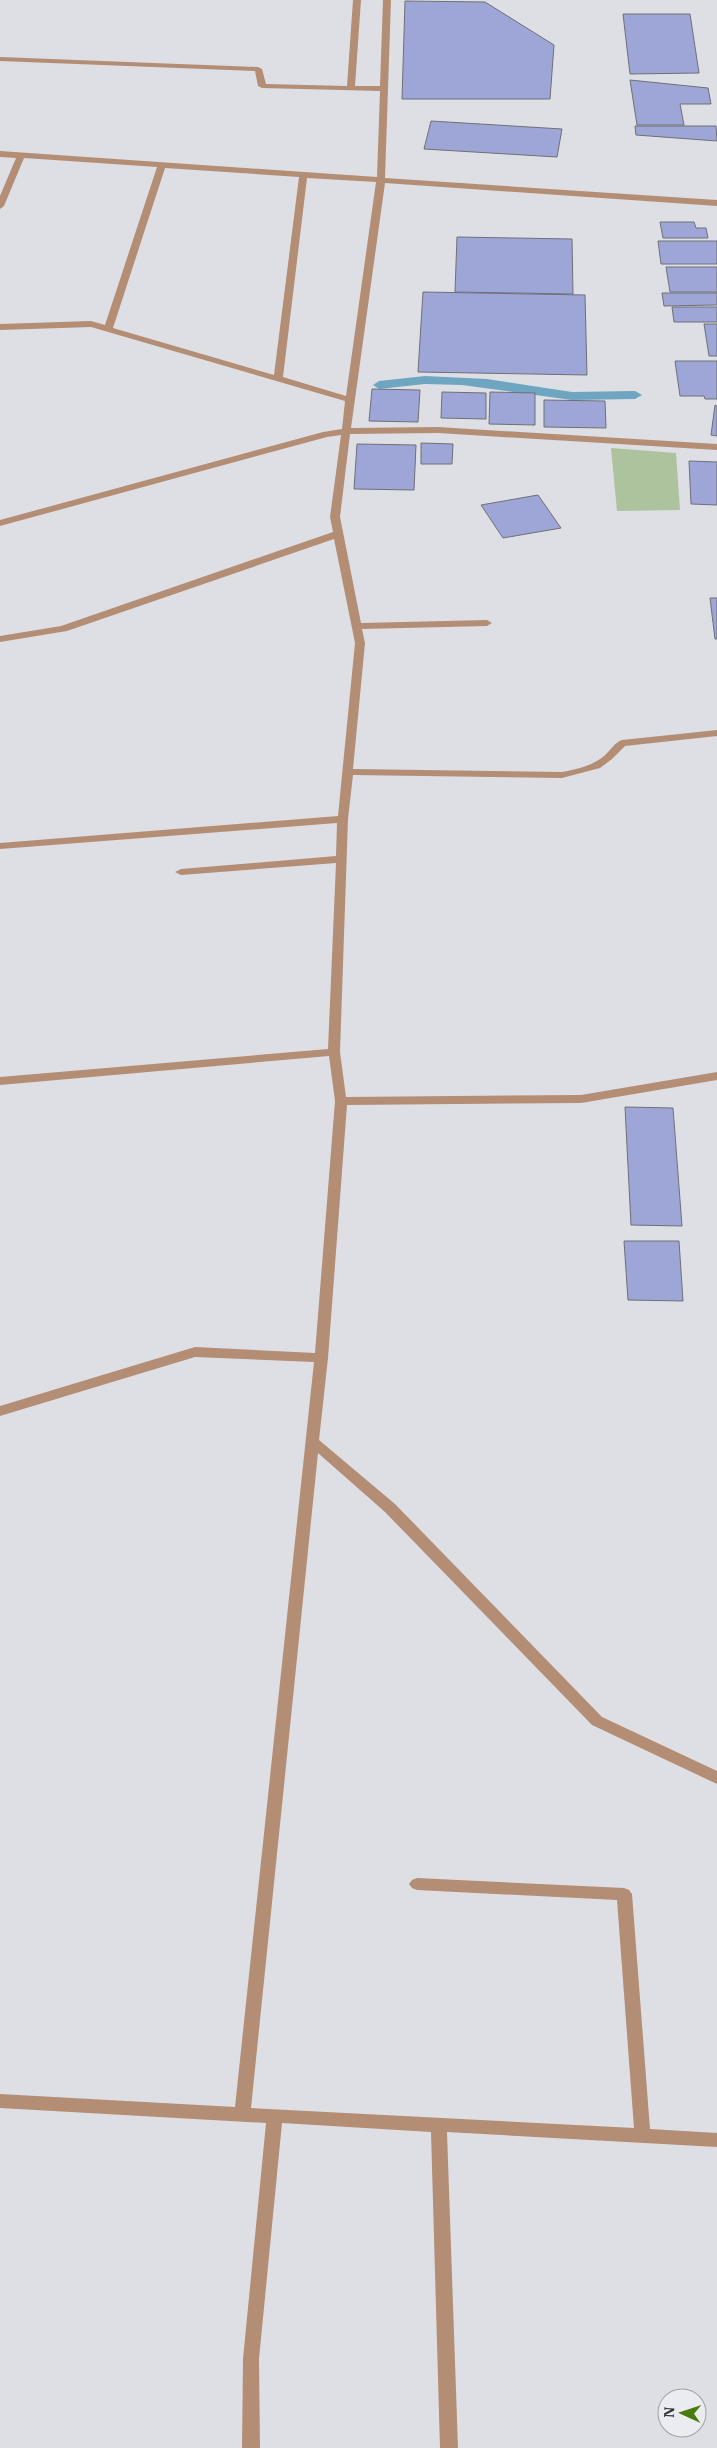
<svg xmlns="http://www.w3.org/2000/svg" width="717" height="2448" font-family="'IBM Plex Serif',serif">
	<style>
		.green { fill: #adc39d }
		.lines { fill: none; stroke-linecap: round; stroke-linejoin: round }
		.stream { fill: #6ea6c2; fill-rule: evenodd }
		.building { fill: #9da6d7; stroke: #6f7074 }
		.minor { fill: #b48d75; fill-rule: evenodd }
	</style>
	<rect width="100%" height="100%" fill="#dedfe4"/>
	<!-- green -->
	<polygon class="green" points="611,448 676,453 680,510 617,511"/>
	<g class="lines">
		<!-- stream -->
		<polygon class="stream" points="425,376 487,379 572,392 635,391 642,395 635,399 572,400 462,385 425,384 379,389 373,385 379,381"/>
	</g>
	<!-- building -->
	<g class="building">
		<polygon points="405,1 485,2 554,45 550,99 402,99"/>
		<polygon points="623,14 690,14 699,73 630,74"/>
		<polygon points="630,80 708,88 711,104 680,104 684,125 637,125"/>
		<polygon points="431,121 562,129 557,157 424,149"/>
		<polygon points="635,126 716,126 717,141 636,135"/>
		<polygon points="660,222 694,222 696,228 706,228 708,238 663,238"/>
		<polygon points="457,237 572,239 573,294 455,292"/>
		<polygon points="658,241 717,241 717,264 661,264"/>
		<polygon points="666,267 717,267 717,292 670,292"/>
		<polygon points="423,292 585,295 587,375 418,372"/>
		<polygon points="662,293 717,293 717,305 664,306"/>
		<polygon points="672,307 717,307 717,322 674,322"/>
		<polygon points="704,324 717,324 717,356 709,356"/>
		<polygon points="675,361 717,361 717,399 705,399 704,396 680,396"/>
		<polygon points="372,389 420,390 418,422 369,421"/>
		<polygon points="442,392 486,393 486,419 441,418"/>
		<polygon points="490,392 535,393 535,425 489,424"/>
		<polygon points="544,400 605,401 606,428 544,427"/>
		<polygon points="715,405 717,406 717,436 711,435"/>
		<polygon points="421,443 453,444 452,464 421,464"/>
		<polygon points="357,444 416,445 414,490 354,489"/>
		<polygon points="689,461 717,462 717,505 691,504"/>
		<polygon points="538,495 561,528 503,538 481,505"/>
		<polygon points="710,598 717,598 717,639 715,639"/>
		<polygon points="625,1107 673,1108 682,1226 631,1225"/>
		<polygon points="624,1241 679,1241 683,1301 628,1300"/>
	</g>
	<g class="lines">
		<!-- minor -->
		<path class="minor" d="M353 0H361L355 86H380L383 0H391L385 178 717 200V206L385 183 351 428 438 427 717 444V450L438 433 350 434 340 517 361 623 487 620 492 623 487 626 362 629 365 643 353 769 562 772C577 769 592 766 604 756 610 751 615 742 622 740L717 730V736L625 746 612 759 600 768 562 778 353 775 348 819 340 1052 346 1097 581 1095 717 1072V1080L581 1103 347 1105 328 1358 319 1440 395 1504 602 1717 717 1771V1784L592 1725 385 1512 318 1453 251 2108 634 2128 617 1900 417 1890 412 1888 409 1884 412 1880 417 1878 624 1888 629 1890 632 1894 650 2129 717 2133V2147L447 2132 458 2448H440L431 2132 282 2123 259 2359 260 2448H242L243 2359 266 2123 0 2108V2094L235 2107 314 1362 195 1357 0 1416V1406L195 1347 315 1353 335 1101 329 1056 0 1085V1077L328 1049 336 863 181 875 175 872 181 869 336 856 337 823 0 849V843L338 816 355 643 334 539 67 631 0 642V636L61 626 333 532 330 517 341 435 327 437 0 526V520L323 432 342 429 345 401 91 327 0 330V324L91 321 105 325 157 167 24 158 4 206 0 209V196L16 158 0 157V151L377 177 380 91 262 88 258 86 255 71 0 61V57L258 67 262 69 266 84 347 86ZM165 168 299 177 274 375 113 328ZM307 178 376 182 346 396 283 377Z"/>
	</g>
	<!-- north arrow -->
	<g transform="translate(682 2413) rotate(273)"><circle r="24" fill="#ebecf1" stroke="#a1a2a5"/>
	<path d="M0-4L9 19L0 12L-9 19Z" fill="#497c0c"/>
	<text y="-8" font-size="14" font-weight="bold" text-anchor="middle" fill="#323234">N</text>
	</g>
</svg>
